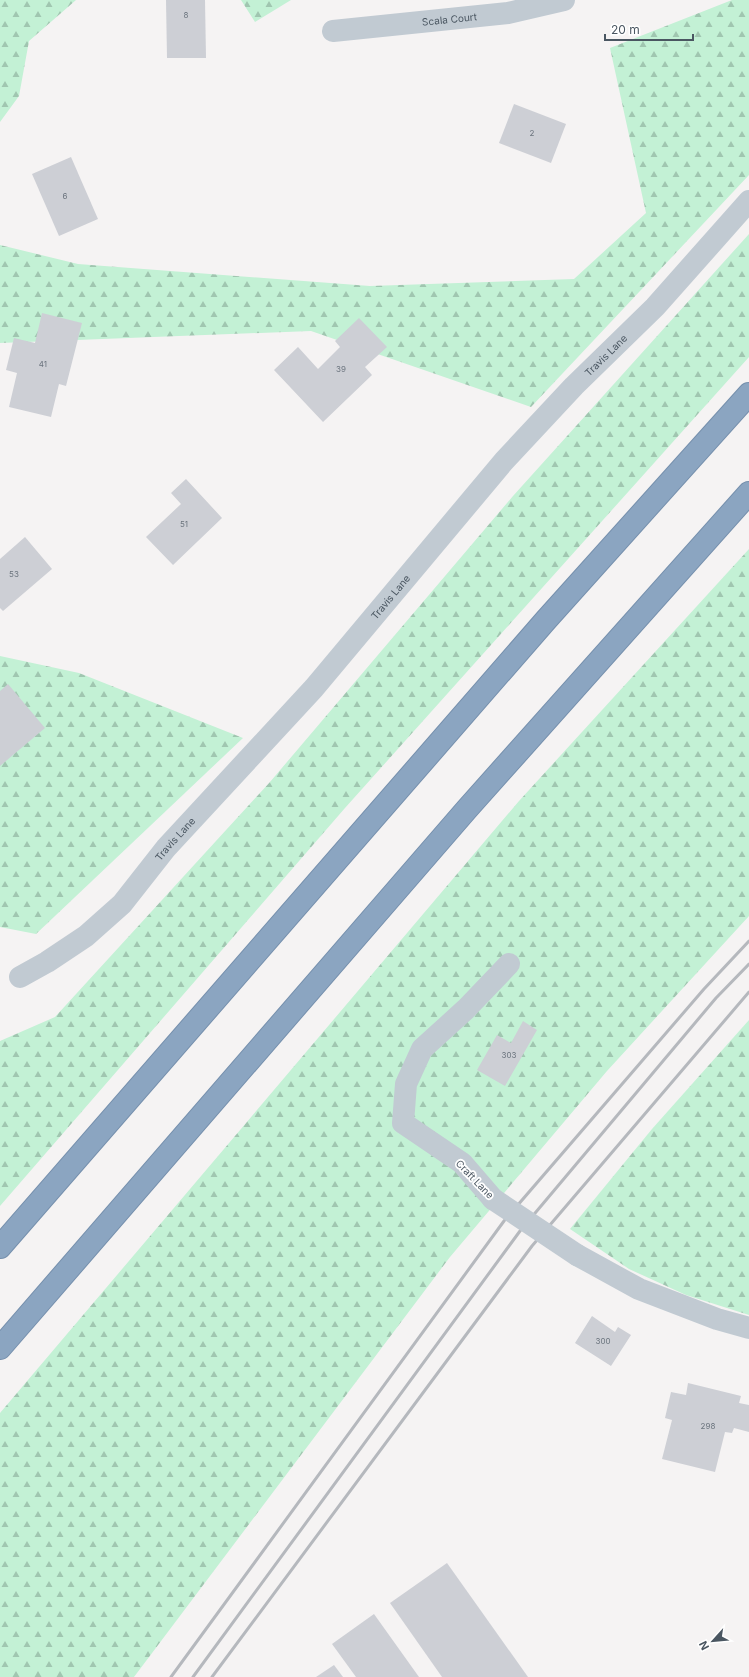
<svg xmlns="http://www.w3.org/2000/svg" width="749" height="1677" font-family="Inter,sans-serif">
	<style>
		.forest { fill: url(#forest-firs) }
		.building { fill: #cdcfd5 }
		.lines { fill: none; stroke-linecap: round; stroke-linejoin: round }
		.highway-casing { stroke: #7690ad; stroke-width: 24 }
		.minor { stroke: #c1cad2; stroke-width: 22 }
		.highway { stroke: #8ba5c1; stroke-width: 22 }
		.rail { stroke: #b5b8bd; stroke-width: 3 }
		.minor-bridge { stroke: #c1cad2; stroke-width: 22 }
		.labels { text-anchor: middle; dominant-baseline: central; stroke-width: 3.5; stroke-linejoin: round; paint-order: stroke }
		.number-label { font-size: 8px; fill: #6b747e }
		.street-label { font-size: 10px; fill: #4a5661; stroke: #fff }
	</style>
	<defs>
		<pattern id="forest-firs" width="22" height="20" patternUnits="userSpaceOnUse"><rect width="22" height="20" fill="#c3f1d5"/><path d="M5 1l3.5 6h-7zM16 11l3.5 6h-7z" fill="#a0c6b0"/></pattern>
	</defs>
	<rect width="100%" height="100%" fill="#f5f3f3"/>
	<!-- forest -->
	<g class="forest">
		<polygon points="0,0 76,0 29,41 19,96 0,122"/>
		<polygon points="241,0 291,0 255,22"/>
		<polygon points="732,0 749,0 749,175 531,407 311,331 0,343 0,245 78,264 370,286 574,279 646,213 610,48"/>
		<polygon points="749,234 749,357 345,808 0,1206 0,1041 55,1017 270,782 513,496"/>
		<polygon points="749,549 749,916 607,1071 450,1257 134,1677 0,1677 0,1413 519,801"/>
		<polygon points="0,656 79,673 243,738 36,934 0,927"/>
		<polygon points="749,1020 749,1315 686,1295 629,1269 570,1229 652,1129"/>
	</g>
	<!-- building -->
	<g class="building">
		<polygon points="166,0 205,0 206,58 167,58"/>
		<polygon points="514,104 566,124 551,163 499,143"/>
		<polygon points="71,157 98,219 59,236 32,174"/>
		<polygon points="42,313 82,323 66,386 59,384 51,417 9,407 17,373 6,370 14,338 35,343"/>
		<polygon points="359,318 387,347 365,367 372,375 323,422 274,370 298,347 318,369 340,347 335,341"/>
		<polygon points="186,479 222,518 173,565 146,537 181,504 171,493"/>
		<polygon points="25,537 52,569 3,611 0,608 0,559"/>
		<polygon points="8,684 45,728 0,766 0,691"/>
		<polygon points="523,1021 537,1030 505,1086 477,1070 497,1035 511,1043"/>
		<polygon points="592,1316 615,1332 618,1327 631,1335 611,1366 575,1343"/>
		<polygon points="688,1383 741,1396 739,1403 749,1405 749,1432 734,1428 732,1433 725,1432 715,1472 662,1459 672,1420 665,1418 671,1392 686,1395"/>
		<polygon points="447,1563 528,1677 442,1677 390,1603"/>
		<polygon points="374,1614 419,1677 356,1677 332,1644"/>
		<polygon points="334,1665 343,1677 316,1677"/>
	</g>
	<g class="lines">
		<defs>
			<g id="highway">
				<polyline points="0,1247 546,620 749,394"/>
				<polyline points="0,1348 467,809 749,493"/>
			</g>
		</defs>
		<!-- highway casing -->
		<use href="#highway" class="highway-casing"/>
		<!-- minor -->
		<g class="minor">
			<path id="s1" d="M333 31 508 13 564 0"/>
			<path id="s2" d="M20 977 47 962 86 936 122 904 166 848 314 688 504 461 574 386 655 307 749 201"/>
			<polyline points="493,1199 462,1163 403,1123 406,1084 422,1049 466,1009 509,964"/>
			<polyline points="577,1255 639,1289 717,1319 749,1328"/>
		</g>
		<!-- highway -->
		<use href="#highway" class="highway"/>
		<!-- rail -->
		<g class="rail">
			<polyline points="171,1677 504,1221 704,989 749,941"/>
			<polyline points="193,1677 520,1231 716,998 749,964"/>
			<polyline points="212,1677 532,1246 749,992"/>
		</g>
		<!-- minor-bridge -->
		<polyline class="minor-bridge" points="493,1199 577,1255"/>
	</g>
	<g class="labels">
		<!-- number labels -->
		<g class="number-label">
			<text x="186" y="15">8</text>
			<text x="532" y="133">2</text>
			<text x="65" y="196">6</text>
			<text x="43" y="364">41</text>
			<text x="341" y="369">39</text>
			<text x="184" y="524">51</text>
			<text x="14" y="574">53</text>
			<text x="509" y="1055">303</text>
			<text x="603" y="1341">300</text>
			<text x="708" y="1426">298</text>
		</g>
		<!-- street labels -->
		<g class="street-label">
			<text stroke="none"><textPath href="#s1" startOffset="117">Scala Court</textPath></text>
			<text stroke="none"><textPath href="#s2" startOffset="858">Travis Lane</textPath></text>
			<text stroke="none"><textPath href="#s2" startOffset="534">Travis Lane</textPath></text>
			<text stroke="none"><textPath href="#s2" startOffset="210">Travis Lane</textPath></text>
			<text transform="translate(475 1179) rotate(46)">Craft Lane</text>
		</g>
	</g>
	<!-- north arrow -->
	<g transform="translate(713 1641) rotate(243)" stroke="#ffffff" stroke-width="3" paint-order="stroke">
	<path d="M0-3L7 15L0 10L-7 15Z" fill="#4a5661"/>
	<text y="-6" font-size="11" font-weight="bold" text-anchor="middle" fill="#4a5661">N</text>
	</g>
	<!-- scale -->
	<path d="M605 34v6h88v-6" fill="none" stroke="#4a5661" stroke-width="2"/>
	<text x="611" y="34" font-size="12" fill="#4a5661" stroke="#ffffff" stroke-width="3" paint-order="stroke">20 m</text>
</svg>
